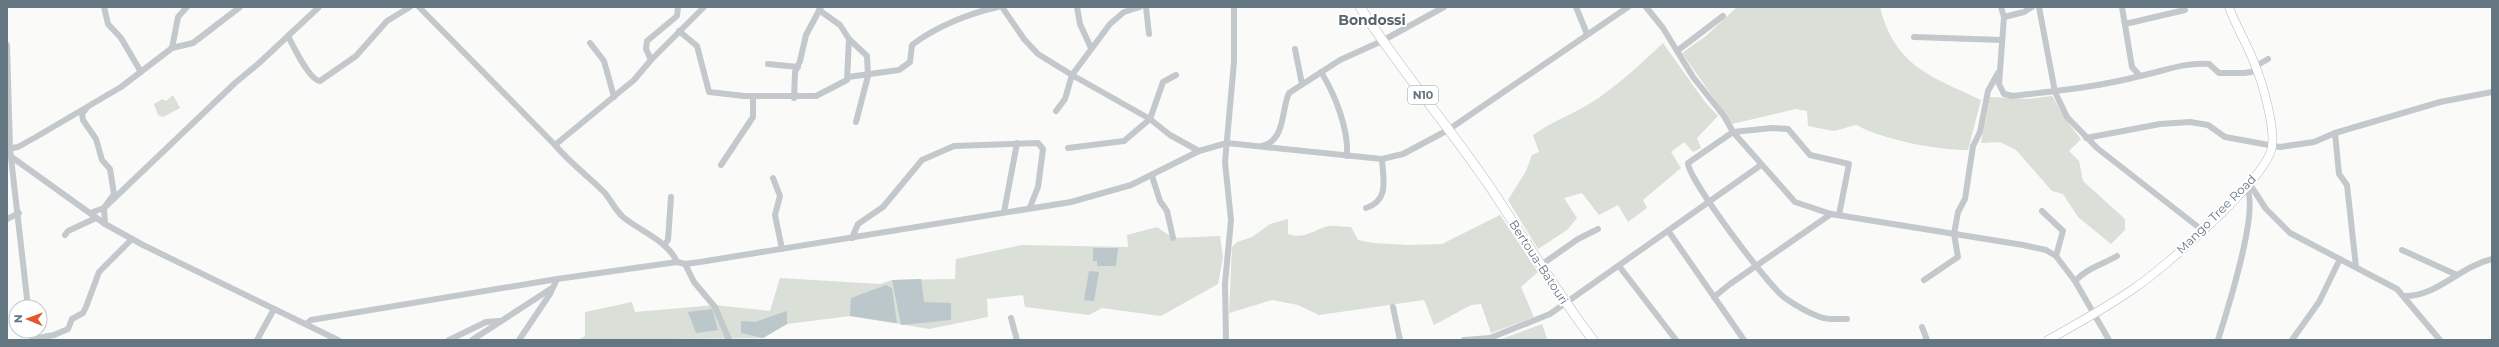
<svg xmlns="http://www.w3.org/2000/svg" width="2499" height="347" font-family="Montserrat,sans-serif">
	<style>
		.green { fill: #dadfd7 }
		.water { fill: #bbc7cb }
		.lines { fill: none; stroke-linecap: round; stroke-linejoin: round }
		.major-casing { stroke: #b5babe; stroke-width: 9 }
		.highway-casing { stroke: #b4b9bd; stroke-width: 10 }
		.minor { stroke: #c3c8cc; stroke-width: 6 }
		.major { stroke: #fff; stroke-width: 8 }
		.highway { stroke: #fff; stroke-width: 9 }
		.labels { text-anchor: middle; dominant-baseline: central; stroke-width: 4; stroke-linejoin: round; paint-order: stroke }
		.shield { fill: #fff; stroke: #939fa8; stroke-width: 1 }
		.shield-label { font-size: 11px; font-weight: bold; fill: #657683 }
		.street-label { font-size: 12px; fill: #657683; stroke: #fff }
		.quarter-label { font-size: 14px; font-weight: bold; fill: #57646e; stroke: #fff }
	</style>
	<rect width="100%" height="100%" fill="#fafaf8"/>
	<!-- green -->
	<g class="green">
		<path d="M1737 7H1880C1895 67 1931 76 1981 100L1968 150C1936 150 1885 140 1856 125L1834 131 1808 126 1807 111 1796 109 1732 124 1682 53 1706 36Z"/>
		<path d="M1663 43 1705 102 1718 116 1697 138 1701 148 1693 152 1684 142 1671 152 1681 168 1643 200 1647 208 1628 222 1618 205 1599 215 1582 193 1564 198 1577 218 1567 230 1538 249 1508 200 1526 171 1532 155 1539 152 1533 135C1554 120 1579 112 1600 97 1622 81 1643 62 1663 43Z"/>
		<polygon points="173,95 180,108 163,117 158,115 154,104 162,99 166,101"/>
		<polygon points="2052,96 2069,124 2081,139 2069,151 2079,161 2083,181 2125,219 2125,230 2111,244 2078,217 2063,194 2052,191 2016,150 2000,142 1981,143 1990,97 2028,99"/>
		<path d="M1500 215 1538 272 1521 287 1534 317 1491 333 1481 304 1471 305 1434 325 1424 300 1319 315 1298 305 1272 300 1229 313 1232 247 1237 242 1252 237 1270 224 1288 219V234C1304 240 1314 230 1328 226 1335 225 1344 227 1351 227L1358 240 1373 243 1408 245 1442 244Z"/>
		<polygon points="1157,227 1173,238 1220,236 1223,257 1218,284 1161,316 1102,308 1089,315 1025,307 1023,295 987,299 988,317 929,329 850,316 787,324 763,338 578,340 585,336 585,312 632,302 635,312 715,305 770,311 780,278 880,284 892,280 955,279 956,259 1022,245 1128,247 1127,235"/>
		<polygon points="1542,324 1547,338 1545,340 1499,340"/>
	</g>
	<!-- water -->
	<g class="water">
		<polygon points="1093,248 1118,248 1116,266 1097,266 1097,261 1093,261"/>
		<polygon points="1089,271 1099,272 1094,301 1084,300"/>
		<polygon points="921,279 924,302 951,303 951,320 901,325 892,280"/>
		<polygon points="886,285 892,288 897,323 850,316 851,298"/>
		<polygon points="712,309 718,330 696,333 688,312"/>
		<polygon points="787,311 787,324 763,338 741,333 741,321 755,322"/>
	</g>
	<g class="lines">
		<defs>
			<path id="major" d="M2048 340C2078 323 2108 307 2136 287 2165 267 2266 180 2272 147 2275 127 2263 84 2255 65 2248 45 2236 27 2229 7"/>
			<path id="highway" d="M1360 7C1399 68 1447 124 1488 184 1523 236 1555 290 1593 340"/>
		</defs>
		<!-- major casing -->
		<use href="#major" class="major-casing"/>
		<!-- highway casing -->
		<use href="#highway" class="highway-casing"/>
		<!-- minor -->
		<g class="minor">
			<polyline points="104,7 108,24 121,38 141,72"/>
			<polyline points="419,7 555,145 634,80 651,60 704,7"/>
			<polyline points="1002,7 1024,39 1038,54 1072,75 1110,24 1124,12 1140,7"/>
			<polyline points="1077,7 1080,24 1091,48"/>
			<polyline points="1146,7 1149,34"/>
			<polyline points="1576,7 1587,34"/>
			<polyline points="1646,7 1663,28 1693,77 1724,116 1733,132 1795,202 1831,214 2023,245 2046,250 2056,256 2075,281 2109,340"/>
			<path d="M2001 7 2004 17 1999 84 2004 94 2013 96C2055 91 2098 87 2140 76 2164 71 2184 62 2209 64L2219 73H2244L2257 71"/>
			<polyline points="2039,7 2055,92 2067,117 2097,148 2202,230"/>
			<polyline points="2122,7 2132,67 2140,76"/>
			<polyline points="819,10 840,25 849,39 867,56 868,76 856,122"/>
			<polyline points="2004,17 2024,12 2032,7"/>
			<polyline points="2125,24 2185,10"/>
			<polyline points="679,31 697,46 709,92 744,96 816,96 847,80 849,39"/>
			<path d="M288 36C294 47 309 80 320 81L356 56 387 21 410 7"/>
			<polyline points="1914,37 2002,40"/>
			<polyline points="590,43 604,61 614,97"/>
			<polyline points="7,45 10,149 28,307"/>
			<polyline points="172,48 178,17 187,7"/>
			<polyline points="1295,49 1302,84"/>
			<polyline points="1677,51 1723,16"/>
			<polyline points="651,60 646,49 647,41 677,16 678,7"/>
			<polyline points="768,64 798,67"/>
			<polyline points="2256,66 2268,59"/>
			<path d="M1321 72C1335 94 1349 130 1347 156"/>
			<path d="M848 77 899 70 910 62 912 45C935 27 970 13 998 7"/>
			<polyline points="794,98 795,72 800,61 806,35 821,7"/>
			<polyline points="86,109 82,114 83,120 96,139 102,160 110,169 114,194 104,208 90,213"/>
			<polyline points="1056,111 1065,99 1072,75 1150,119 1170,135 1199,151"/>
			<polyline points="2335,133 2339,174 2347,185 2356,267"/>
			<polyline points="2086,138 2160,124 2190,122 2208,125 2225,137 2280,147 2314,142 2335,133 2440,102 2492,92"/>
			<path d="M555 145C570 163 588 176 604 192 611 200 615 210 623 217 640 231 668 241 677 262"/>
			<path d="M1262 146C1286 140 1281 110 1289 93L1340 60 1382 41 1444 7"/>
			<polyline points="1068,148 1124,141 1150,119 1163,82 1176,75"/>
			<polyline points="7,149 18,147 36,137 121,87 172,48 193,43 240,7"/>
			<polyline points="13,158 105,224 143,245 338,340"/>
			<polyline points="721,165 753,117 753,96"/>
			<polyline points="1152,176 1160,201 1167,211 1173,238"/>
			<polyline points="773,178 780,196 775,215 782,249"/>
			<polyline points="2249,183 2266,209 2290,233 2397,289 2440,340"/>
			<path d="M1366 208C1390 200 1383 179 1382 159"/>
			<polyline points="2042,211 2063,231 2056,256"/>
			<polyline points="1004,212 1017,143"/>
			<path d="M1839 215 1849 164 1810 155 1788 129 1772 128 1733 132 1688 163C1688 179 1769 287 1785 298 1795 305 1809 313 1820 317 1827 320 1839 319 1847 319"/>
			<polyline points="7,219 19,213"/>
			<polyline points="105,224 104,208 235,83 258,64 319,7"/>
			<polyline points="1669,232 1744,340"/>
			<polyline points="65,235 68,231 96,218"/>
			<polyline points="852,238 858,224 883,207 922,160 954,146 1038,143 1043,149 1038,187 1030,207"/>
			<polyline points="664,245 668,240 671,197"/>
			<polyline points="2402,250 2457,275"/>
			<polyline points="685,264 694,282 715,307 729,340"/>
			<polyline points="1541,265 1578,239 1598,229"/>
			<polyline points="1619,266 1676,340"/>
			<polyline points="1924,280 1958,257 1954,234 1958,212 1965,199 1973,146 1980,132 1988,91 1998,73"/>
			<path d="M2075 281C2087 268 2102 265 2117 256"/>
			<path d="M2405 296C2438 296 2459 267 2492 259"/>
			<polyline points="1714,297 1730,284 1831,214"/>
			<polyline points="1393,307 1400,340"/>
			<polyline points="1011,318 1017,340"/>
			<polyline points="306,324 311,320 557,279"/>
			<polyline points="1922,327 1927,340"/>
			<polyline points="31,331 33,340"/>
			<polyline points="33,339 54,335 68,329 72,319 83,313 86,307 99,272 132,239"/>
			<polyline points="257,340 274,309"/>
			<polyline points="449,340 486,322 499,321"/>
			<polyline points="472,340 552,288"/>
			<polyline points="519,340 550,294 557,279 677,262 685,264 700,262 1071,202 1131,185 1199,151 1227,143 1382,159 1403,154 1448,130 1628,7"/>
			<polyline points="1226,340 1225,284 1231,220 1225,162 1234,62 1234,7"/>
			<polyline points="1464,340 1490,338 1550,314 1761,165"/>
			<path d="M2218 340C2226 314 2261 207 2246 187"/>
			<polyline points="2292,340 2319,302 2340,259"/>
		</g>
		<!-- major -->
		<use href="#major" class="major"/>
		<!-- highway -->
		<use href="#highway" class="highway"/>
	</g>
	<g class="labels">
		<!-- shield labels -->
		<rect class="shield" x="1408" y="86" width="30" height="18" rx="3"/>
		<g class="shield-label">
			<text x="1423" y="95">N10</text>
		</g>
		<!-- street labels -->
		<g class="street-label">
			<text transform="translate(2216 214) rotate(-45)">Mango Tree Road</text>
			<text transform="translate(1539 262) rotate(57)">Bertoua-Batouri</text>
		</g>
		<!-- quarter labels -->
		<g class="quarter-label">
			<text x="1372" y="20">Bondossi</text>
		</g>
	</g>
	<!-- border -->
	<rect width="2499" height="347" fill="none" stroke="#657683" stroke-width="16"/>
	<!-- north arrow -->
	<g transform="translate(28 319) rotate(271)"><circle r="19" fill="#ffffff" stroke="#c1c8cd"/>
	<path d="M0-3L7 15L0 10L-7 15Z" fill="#e4572e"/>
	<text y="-6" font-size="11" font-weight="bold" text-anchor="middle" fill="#657683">N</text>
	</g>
</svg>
